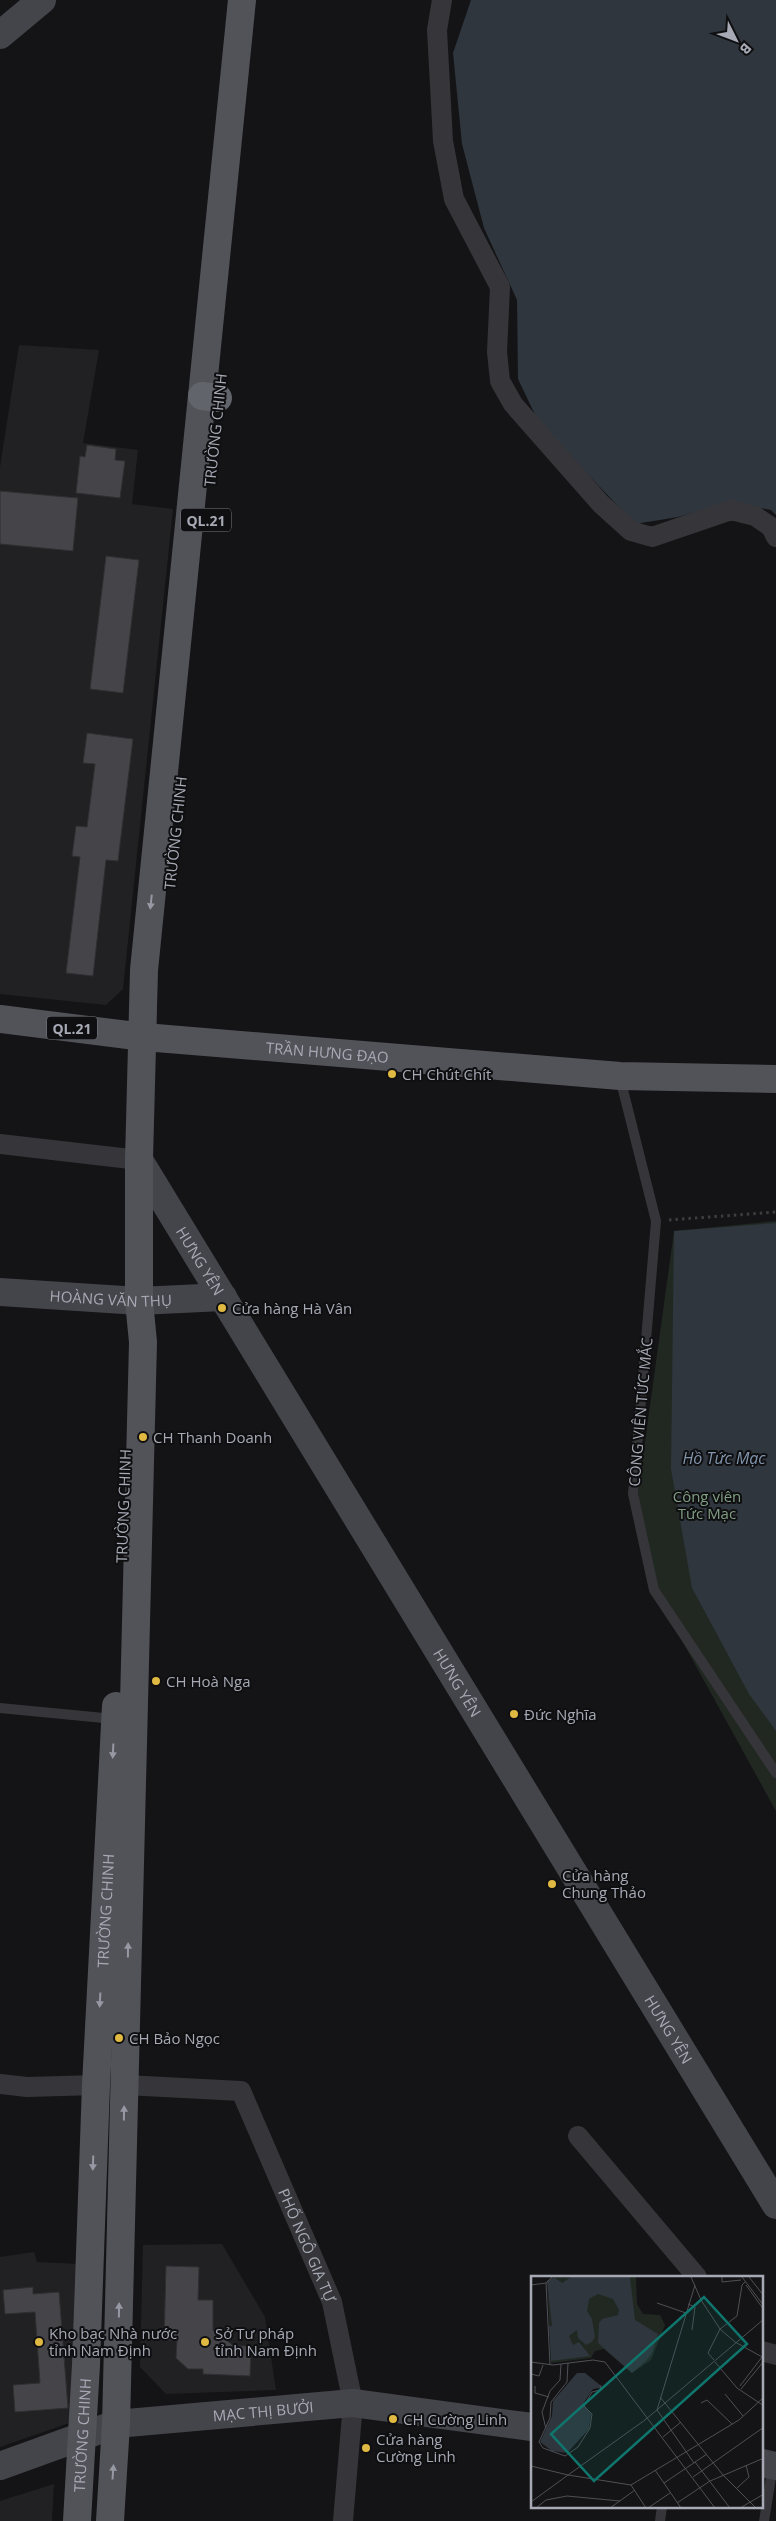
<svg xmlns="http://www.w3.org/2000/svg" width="776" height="2521" font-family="'Open Sans',sans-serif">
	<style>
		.built { fill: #212023 }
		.green { fill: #212822 }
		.water { fill: #2f363d }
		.building { fill: #444449; stroke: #2f2f32 }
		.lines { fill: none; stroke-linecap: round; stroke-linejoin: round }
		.path { stroke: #3c3d41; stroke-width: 3; stroke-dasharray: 2.5 4; stroke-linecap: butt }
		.lane { stroke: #36363a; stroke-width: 10 }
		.street { stroke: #36363a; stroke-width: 20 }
		.secondary { stroke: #44454a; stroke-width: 28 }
		.primary { stroke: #525359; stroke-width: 28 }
		.highway { stroke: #62646b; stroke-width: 28 }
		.oneway { fill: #9699a3 }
		.poi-dot { fill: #e0b942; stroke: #0f0f11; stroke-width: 2 }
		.labels { text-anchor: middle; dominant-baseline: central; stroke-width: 4; stroke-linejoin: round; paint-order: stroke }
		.shield { fill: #0f0f11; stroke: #797c84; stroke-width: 1 }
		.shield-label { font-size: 14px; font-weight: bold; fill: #a7aab5 }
		.street-label { font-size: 15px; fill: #a7aab5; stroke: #0f0f11 }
		.poi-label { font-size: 15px; fill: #a7aab5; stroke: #0f0f11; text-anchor: start }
		.park-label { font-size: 15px; fill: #809e84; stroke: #0f0f11 }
		.water-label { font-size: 16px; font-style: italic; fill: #8195ad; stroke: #0f0f11 }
		.inset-road { fill: none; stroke: #4f5056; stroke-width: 1 }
		.view { fill: #0f766e; fill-opacity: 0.15; stroke: #0f766e; stroke-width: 2.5 }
		.inset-edge { fill: none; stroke: #a7aab5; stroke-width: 2.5 }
	</style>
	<rect width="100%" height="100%" fill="#141416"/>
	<!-- built -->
	<g class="built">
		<polygon points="19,345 99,350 83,443 138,450 132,504 173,509 123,989 106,1005 0,994 0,467"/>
		<polygon points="222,2244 265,2317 276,2390 166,2394 140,2367 143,2245"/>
		<polygon points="34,2252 37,2262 79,2264 78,2420 0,2447 0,2257"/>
		<polygon points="54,2484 52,2521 0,2521 0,2501"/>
	</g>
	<!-- green -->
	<polygon class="green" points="776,1221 776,1811 654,1590 636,1508 674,1231"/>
	<!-- water -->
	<g class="water">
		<polygon points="471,0 776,0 776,515 771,510 730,502 678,517 635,524 539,423 518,379 517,300 484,228 462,144 453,53"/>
		<polygon points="776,1223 776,1731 749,1694 692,1588 671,1469 674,1231"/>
	</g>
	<!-- building -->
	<g class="building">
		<polygon points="87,445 116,449 115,460 125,461 120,498 76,493 80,456 85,457"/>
		<polygon points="0,491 78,498 73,551 0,544"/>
		<polygon points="106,556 139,560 123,693 90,689"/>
		<polygon points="87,733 133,739 118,861 106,860 93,976 66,973 80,857 72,856 76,826 87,827 95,764 83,763"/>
		<polygon points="166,2266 199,2267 198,2300 213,2300 213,2330 234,2346 251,2346 250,2376 203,2374 203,2369 188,2369 176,2358 177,2340 164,2340"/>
		<polygon points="33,2287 33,2294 59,2292 68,2408 15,2412 13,2385 40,2383 35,2312 5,2314 3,2290"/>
	</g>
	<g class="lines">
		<!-- path -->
		<polyline class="path" points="669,1220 776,1212"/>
		<!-- lane -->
		<g class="lane">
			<polyline points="620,1078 656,1221 633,1494 654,1590 776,1773"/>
			<polyline points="0,1708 114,1719"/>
			<polyline points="660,2521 662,2507"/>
			<polyline points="764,2521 773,2465"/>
		</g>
		<!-- street -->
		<g class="street">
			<polyline points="442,0 437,30 443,141 454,199 500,287 497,352 500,381 513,404 601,504 631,531 652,537 731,510 755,516 771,527 776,537"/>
			<polyline points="0,1144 139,1160"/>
			<polyline points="0,2084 27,2087 96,2085"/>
			<path id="s1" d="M125 2085 241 2091 332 2302 353 2403 343 2521"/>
			<polyline points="578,2136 697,2277"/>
			<polyline points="762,2351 776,2355"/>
		</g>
		<!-- secondary -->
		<g class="secondary">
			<polyline points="0,35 42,0"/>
			<path id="s2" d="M139 1160 776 2205"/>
			<path id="s3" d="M0 1292 139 1301 223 1297"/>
			<polyline points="762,2463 776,2466"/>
			<path id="s4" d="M0 2466 116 2424 353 2403 532 2427"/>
		</g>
		<!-- primary -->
		<g class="primary">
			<path id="s5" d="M0 1019 144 1037 620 1076 776 1079"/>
			<path id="s6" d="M77 2521 86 2365 96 2085 116 1706"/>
			<polyline points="110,2521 116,2424 143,1342 139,1301 139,1160 144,970 242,0"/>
		</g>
		<!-- highway -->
		<polyline class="highway" points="202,396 218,398"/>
	</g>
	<!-- one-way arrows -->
	<defs><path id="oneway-solid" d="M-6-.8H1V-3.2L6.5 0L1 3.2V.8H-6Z" transform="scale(1.25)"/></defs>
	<g class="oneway">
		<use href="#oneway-solid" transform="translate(151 902) rotate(96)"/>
		<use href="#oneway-solid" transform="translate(113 1751) rotate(93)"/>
		<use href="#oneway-solid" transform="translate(128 1950) rotate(-89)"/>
		<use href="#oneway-solid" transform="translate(100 2000) rotate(93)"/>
		<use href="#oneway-solid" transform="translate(124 2113) rotate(-89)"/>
		<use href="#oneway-solid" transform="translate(93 2163) rotate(92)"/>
		<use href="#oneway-solid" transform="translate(119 2310) rotate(-89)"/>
		<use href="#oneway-solid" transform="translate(113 2472) rotate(-86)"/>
	</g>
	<!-- markers -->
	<g class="poi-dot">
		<circle cx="392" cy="1074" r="5"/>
		<circle cx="222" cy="1308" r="5"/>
		<circle cx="143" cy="1437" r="5"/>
		<circle cx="156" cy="1681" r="5"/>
		<circle cx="514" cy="1714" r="5"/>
		<circle cx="552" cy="1884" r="5"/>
		<circle cx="119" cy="2038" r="5"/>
		<circle cx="39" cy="2342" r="5"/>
		<circle cx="205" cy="2342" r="5"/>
		<circle cx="393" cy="2419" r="5"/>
		<circle cx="366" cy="2448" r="5"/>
	</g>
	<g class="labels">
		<!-- shield labels -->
		<g class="shield">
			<rect x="181" y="508.5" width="50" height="23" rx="4"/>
			<rect x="47" y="1016.5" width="50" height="23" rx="4"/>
		</g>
		<g class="shield-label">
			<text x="206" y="520">QL.21</text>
			<text x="72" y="1028">QL.21</text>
		</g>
		<!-- street labels -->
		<g class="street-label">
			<text transform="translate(215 430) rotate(-84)">TRƯỜNG CHINH</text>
			<text transform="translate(175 833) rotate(-84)">TRƯỜNG CHINH</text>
			<text stroke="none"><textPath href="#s5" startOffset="329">TRẦN HƯNG ĐẠO</textPath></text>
			<text stroke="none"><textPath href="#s2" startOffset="118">HƯNG YÊN</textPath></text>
			<text stroke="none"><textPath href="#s3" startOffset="111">HOÀNG VĂN THỤ</textPath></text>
			<text transform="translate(640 1412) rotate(-85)">CÔNG VIÊN TỨC MẮC</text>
			<text transform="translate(123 1506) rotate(-88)">TRƯỜNG CHINH</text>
			<text stroke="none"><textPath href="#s2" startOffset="612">HƯNG YÊN</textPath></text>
			<text stroke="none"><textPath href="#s6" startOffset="611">TRƯỜNG CHINH</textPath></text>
			<text stroke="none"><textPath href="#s2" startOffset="1018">HƯNG YÊN</textPath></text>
			<text stroke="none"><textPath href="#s1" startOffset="284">PHỐ NGÔ GIA TỰ</textPath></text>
			<text stroke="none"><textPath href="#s4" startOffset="271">MẠC THỊ BƯỞI</textPath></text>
			<text stroke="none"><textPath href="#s6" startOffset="86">TRƯỜNG CHINH</textPath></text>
		</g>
		<!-- poi labels -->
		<g class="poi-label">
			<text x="402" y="1074">CH Chút Chít</text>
			<text x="232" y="1308">Cửa hàng Hà Vân</text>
			<text x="153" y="1437">CH Thanh Doanh</text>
			<text x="166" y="1681">CH Hoà Nga</text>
			<text x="524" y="1714">Đức Nghĩa</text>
			<text x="562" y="1875">Cửa hàng<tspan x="562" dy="17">Chung Thảo</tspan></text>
			<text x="129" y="2038">CH Bảo Ngọc</text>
			<text x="49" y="2333">Kho bạc Nhà nước<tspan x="49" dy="17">tỉnh Nam Định</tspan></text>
			<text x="215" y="2333">Sở Tư pháp<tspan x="215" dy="17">tỉnh Nam Định</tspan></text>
			<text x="403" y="2419">CH Cường Linh</text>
			<text x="376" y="2439">Cửa hàng<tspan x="376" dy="17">Cường Linh</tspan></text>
		</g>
		<!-- park labels -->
		<g class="park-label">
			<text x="707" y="1496">Công viên<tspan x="707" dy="17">Tức Mạc</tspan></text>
		</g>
		<!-- water labels -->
		<g class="water-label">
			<text x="724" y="1458">Hồ Tức Mạc</text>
		</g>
	</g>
	<!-- overview -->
	<g transform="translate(531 2276)">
		<rect width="232" height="232" fill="#141416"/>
		<path d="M23 1H105L106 28 112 38 129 39 134 49 120 84 101 97 73 73 64 75 60 82 20 87 16 5Z" fill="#212822"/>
		<path d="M23 1 31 7 40 1H99L104 44 127 58 121 77 115 85 101 97 67 67 68 47 71 43 87 39 88 34 82 23 67 18 58 23 56 35 61 43 64 61 61 66 55 69 47 62 46 54 38 60 42 69 48 66 59 80 20 85 18 50H21L16 5ZM46 97H54L69 109V112L62 113 52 128 60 138 58 153 36 177 21 175 9 166 21 140 22 125Z" fill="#2f363d"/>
		<path class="inset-road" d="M160 1 170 24 189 53 204 66 233 82M191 1V6L210 4M211 1 233 30M218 1 233 20M15 7 19 89M0 9 15 7 21 1M215 9 233 34M126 27 155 37M157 28 164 31 161 54M183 84 177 77 189 53 206 40 211 9 214 6M0 86 22 89 62 84 74 86 184 232M184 86 206 112 233 130M37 87 36 106 20 126 19 142 8 166 12 172 34 180 47 171 59 152 61 138 53 130 61 116 69 114 70 109M0 98 8 100 12 89M4 110V117L18 121M209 110 231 81M210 113 233 85M194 118 212 140M129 121 192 199 225 232M170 127 176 124 201 148M15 153 11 136 19 115 29 104 30 88M132 161 150 146M164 186 199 232M163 187 126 134 164 9M0 190 37 199M124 194 150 232M37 199 114 144 233 43M162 201 233 151M133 207 176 178M100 209 208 144 233 121M100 209 115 232M206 212 218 201 215 189M0 226 37 199 100 209M146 227 179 205 233 182M5 232 15 224 36 220 89 225M79 232 104 214M117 232 139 217M209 232 233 218"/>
		<path class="view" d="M173 21 216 68 63 205 20 158Z"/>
		<rect width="232" height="232" class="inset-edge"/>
	</g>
	<!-- north arrow -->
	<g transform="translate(736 40) rotate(132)" stroke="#0f0f11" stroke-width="4" paint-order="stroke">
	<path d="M0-4L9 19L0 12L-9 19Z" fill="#a7aab5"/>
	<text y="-8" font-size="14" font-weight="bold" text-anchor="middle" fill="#a7aab5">B</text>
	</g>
</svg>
